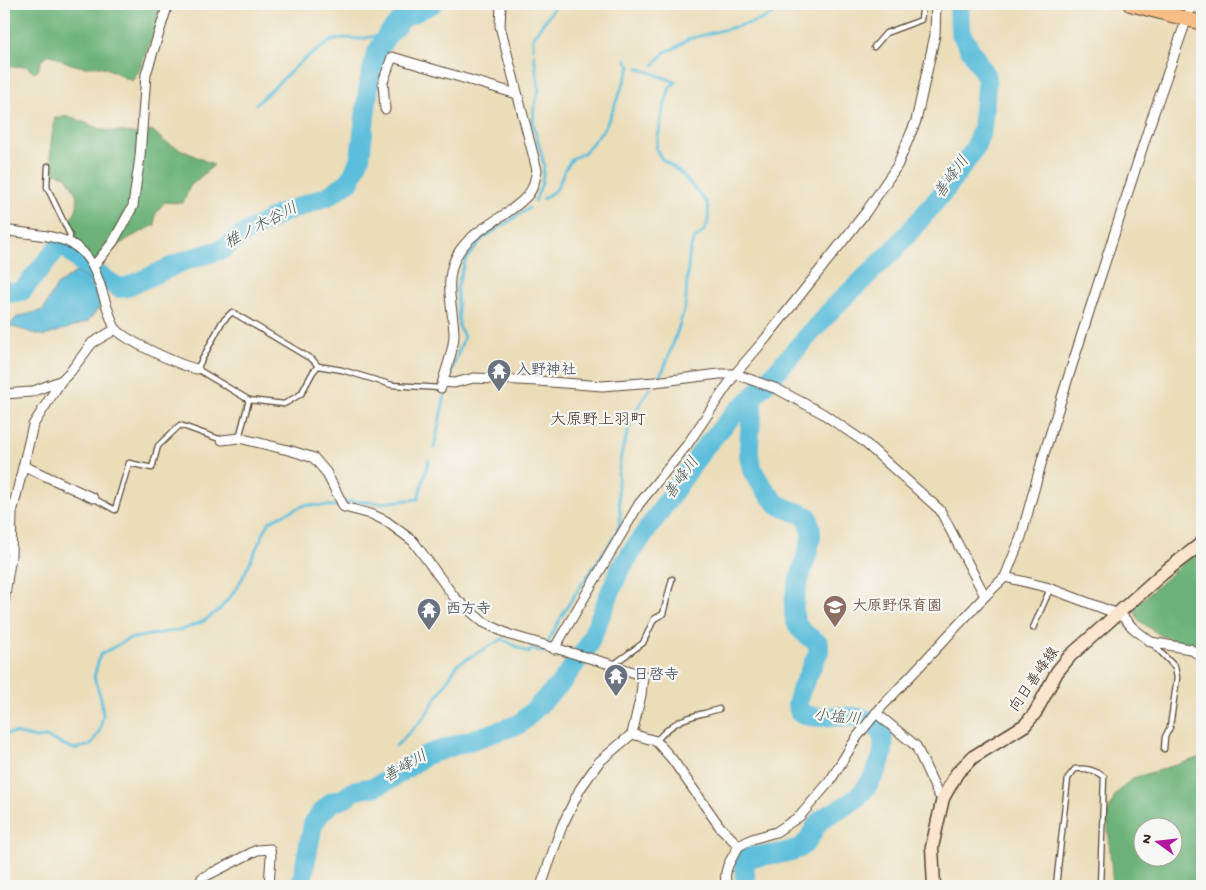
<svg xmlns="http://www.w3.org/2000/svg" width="1206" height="890" font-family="'Gochi Hand','Klee One',sans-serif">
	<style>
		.forest { fill: #6cb278; stroke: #546e4b; fill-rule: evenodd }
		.water { fill: #5cbeda; stroke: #4c747c }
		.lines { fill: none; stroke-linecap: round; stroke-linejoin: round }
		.stream { stroke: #5cbeda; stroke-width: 3 }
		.river { stroke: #5cbeda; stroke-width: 20 }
		.service-casing { stroke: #554535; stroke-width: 7 }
		.minor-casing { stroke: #554535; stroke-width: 11 }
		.secondary-casing { stroke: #554535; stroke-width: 15 }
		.primary-casing { stroke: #554535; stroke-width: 16 }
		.service { stroke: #fff; stroke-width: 4.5 }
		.minor { stroke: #fff; stroke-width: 9 }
		.secondary { stroke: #fbe5cf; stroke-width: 12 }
		.primary { stroke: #f6be86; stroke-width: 14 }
		.labels { text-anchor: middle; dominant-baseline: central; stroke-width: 4.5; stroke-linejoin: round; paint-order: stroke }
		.worship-label { font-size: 15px; font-weight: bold; fill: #5b616d; stroke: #f6f6f2; text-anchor: start }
		.education-label { font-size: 15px; font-weight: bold; fill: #785e54; stroke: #f6f6f2; text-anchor: start }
		.street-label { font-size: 15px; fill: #3b2a1e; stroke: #f6f6f2 }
		.water-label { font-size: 16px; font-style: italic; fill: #455656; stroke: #f6f6f2 }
		.neighbourhood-label { font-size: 16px; fill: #3b2a1e; stroke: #f6f6f2 }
	</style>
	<rect width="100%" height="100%" fill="#f6f6f2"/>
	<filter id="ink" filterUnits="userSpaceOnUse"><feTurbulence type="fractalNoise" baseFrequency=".02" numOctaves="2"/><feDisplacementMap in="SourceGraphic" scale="10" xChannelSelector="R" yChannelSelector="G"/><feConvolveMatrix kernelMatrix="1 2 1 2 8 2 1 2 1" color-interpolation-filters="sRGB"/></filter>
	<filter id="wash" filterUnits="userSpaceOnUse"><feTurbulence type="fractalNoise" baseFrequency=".0096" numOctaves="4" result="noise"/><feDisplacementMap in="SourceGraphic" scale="20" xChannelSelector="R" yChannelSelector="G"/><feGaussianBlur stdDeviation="1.12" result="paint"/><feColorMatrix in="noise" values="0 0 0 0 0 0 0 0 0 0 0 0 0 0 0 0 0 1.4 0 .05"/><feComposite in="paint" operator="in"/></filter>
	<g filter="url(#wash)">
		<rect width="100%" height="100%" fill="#ebddb9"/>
		<!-- forest -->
		<g class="forest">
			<path d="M4 4H164L140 69 132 81C122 77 113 70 103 67 97 65 93 67 87 67 74 67 60 59 49 54L41 61 38 71 33 72 26 66 4 67Z"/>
			<path d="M68 116C79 119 90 126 101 129 109 132 117 131 125 132 136 134 141 135 152 130L165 142 214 165 190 186 183 203 164 202 155 215V225L129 238 96 262 76 241 69 222C83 202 78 196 66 176L55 173C47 156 52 136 55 118Z"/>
			<polygon points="1202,547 1202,652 1160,635 1138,620 1134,607"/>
			<path d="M1202 757V886H1113L1107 815 1116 794 1133 778ZM1144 828H1174V858H1144Z"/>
		</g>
		<!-- water -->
		<polygon class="water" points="76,272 91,282 101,305 87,322 44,336 9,326 17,317 43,310 57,285"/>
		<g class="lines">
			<!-- stream -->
			<g class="stream">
				<polyline points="533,49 533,37 557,4"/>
				<polyline points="534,55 539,90 534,108 533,123 544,164 542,183 535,201"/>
				<polyline points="654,65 665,52 677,47 688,39 758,21 778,12 807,12 822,4"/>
				<path d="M638 68 676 82 670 87 662 114 656 149 662 159 680 172 707 203C710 211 709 225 703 232 700 235 696 237 694 240 686 254 688 289 685 306 680 327 671 348 664 369L658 377"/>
				<polyline points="256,104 302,61 331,41 343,38 361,39 390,33"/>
				<polyline points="543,199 557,189 565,169 573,158 584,153 603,130 610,117 630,67 626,59"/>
				<polyline points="450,376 464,337 459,326 457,288 465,261 481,240 529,208"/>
				<polyline points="434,448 446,389"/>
				<path d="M548 643C559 616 581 586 597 562 604 551 613 542 618 530 623 516 618 502 618 488 617 454 631 416 650 388"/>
				<polyline points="5,734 15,733 36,738 46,737 74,749 91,745 100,730 103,716 101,698 94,677 100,655 128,639 184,629 204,621 220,609 233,593 242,579 269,522 280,516 305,505 338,506 350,501 381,503 418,499 429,460"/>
				<polyline points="396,746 423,719 458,664 502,639 529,653 531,649 544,652"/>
			</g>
			<!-- river -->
			<g class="river">
				<polyline points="4,290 10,293 22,291 59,246 67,247 81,263 119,288 127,287 184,261 223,249 242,235 280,214 328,196 350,181 360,158 369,84 376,54 386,37 403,18 432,4"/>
				<polyline points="301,886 313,824 321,813 332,802 343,799 356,790 374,787 391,779 426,755 520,724 561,683 588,646 620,569 704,448 734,414 754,396 834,307 894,250 946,189 974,150 982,129 987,78 960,32 959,4"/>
				<path d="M746 886 744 863 748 857C764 855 788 855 801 847 810 842 813 827 821 820 831 812 844 808 854 800 871 787 895 746 877 727 859 707 825 724 800 713L797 705 801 690 819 651V644C812 639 802 633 798 626 784 604 809 560 811 536 811 529 810 523 808 517 799 512 788 510 779 505 774 502 770 495 766 491 745 464 748 454 751 422 753 413 751 405 754 396"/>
			</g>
		</g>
	</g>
	<g filter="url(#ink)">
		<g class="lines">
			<defs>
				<g id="service">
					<polyline points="874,47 886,33 921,20 923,4"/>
					<polyline points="48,166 47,187 70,235 69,241"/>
					<polyline points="318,366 313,360 232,312 222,322 197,369 249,400 284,404 301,394 313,372 318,366 342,370 392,385 441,388"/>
					<polyline points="239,438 249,400"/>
					<polyline points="93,498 115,510 129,463 152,468 158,446 180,425 222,440"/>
					<polyline points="1033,628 1050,589"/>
					<polyline points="1152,643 1175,667 1177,678 1170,727 1165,737 1164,749"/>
					<polyline points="614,664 643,643 654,619 663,614 672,579"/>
					<path d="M656 741C678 716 689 718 719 709"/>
					<path d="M1056 886 1068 778 1075 769C1087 768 1095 770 1104 777L1100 886"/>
				</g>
				<g id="minor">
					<polyline points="385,109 383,82 392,57 517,94"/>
					<path d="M4 230C24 234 54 234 72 244 95 256 100 287 108 310 110 315 112 323 115 328 124 340 181 366 197 369"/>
					<polyline points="93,267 113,242 133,206 140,157 146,74 168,4"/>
					<polyline points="443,382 454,383 474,378 538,381 602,386 655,382 719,374 735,374 777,389 822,413 863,441 940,510 985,596"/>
					<path d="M441 388C445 371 453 354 454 336 454 310 443 283 456 257 470 229 504 220 525 198 533 191 535 180 537 170L500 26 501 4"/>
					<polyline points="4,394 31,392 60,381"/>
					<polyline points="222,440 239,438 292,451 314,458 326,472 344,507 371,514 386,521 413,541 455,598 483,622 510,635 613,665 643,676 641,695 632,734 599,762 580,789 562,826 541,886"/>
					<polyline points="24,466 93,498"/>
					<polyline points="1005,577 1046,587 1118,614 1124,618 1133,628 1151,642 1190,649 1202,657"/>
					<polyline points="4,601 11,556 12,513 33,425 61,381 71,371 92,343 116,329"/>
					<polyline points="554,649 639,504 687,445 735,374 766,338 866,212 897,166 916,121 935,35 936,4"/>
					<polyline points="632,734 656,741 672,759 720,827 739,846 752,839 776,832 800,816 830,781 857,737 876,713"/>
					<polyline points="943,798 938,794 916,746 876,713 985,596 1005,577 1021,537 1043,457 1088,315 1152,118 1192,4"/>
					<polyline points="199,886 202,878 257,850 270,849 271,856 269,886"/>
					<path d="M727 886C722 871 731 859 739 846"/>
				</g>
				<polyline id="secondary" points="934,886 932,847 943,798 957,773 973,757 1025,725 1035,713 1057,672 1070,656 1162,574 1202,543"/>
				<polyline id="primary" points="1130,4 1202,23"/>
			</defs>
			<!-- service casing -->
			<use href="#service" class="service-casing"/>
			<!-- minor casing -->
			<use href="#minor" class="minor-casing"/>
			<!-- secondary casing -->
			<use href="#secondary" class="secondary-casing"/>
			<!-- primary casing -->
			<use href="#primary" class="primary-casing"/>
			<!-- service -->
			<use href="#service" class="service"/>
			<!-- minor -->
			<use href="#minor" class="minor"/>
			<!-- secondary -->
			<use href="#secondary" class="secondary"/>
			<!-- primary -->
			<use href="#primary" class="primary"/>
		</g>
	</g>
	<!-- icons -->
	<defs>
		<symbol id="temple-pin" viewBox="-11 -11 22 30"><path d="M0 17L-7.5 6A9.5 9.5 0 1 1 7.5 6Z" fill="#6b7280" stroke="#f6f6f2"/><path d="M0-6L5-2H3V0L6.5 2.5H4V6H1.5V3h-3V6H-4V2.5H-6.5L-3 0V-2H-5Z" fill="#fff"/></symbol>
		<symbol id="school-pin" viewBox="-11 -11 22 30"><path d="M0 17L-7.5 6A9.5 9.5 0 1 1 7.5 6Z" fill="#8d6e63" stroke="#f6f6f2"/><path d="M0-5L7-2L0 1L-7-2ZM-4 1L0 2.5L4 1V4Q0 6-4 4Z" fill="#fff"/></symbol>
	</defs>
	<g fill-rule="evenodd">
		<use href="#temple-pin" x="485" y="357" width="28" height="38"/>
		<use href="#school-pin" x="821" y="593" width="28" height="38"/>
		<use href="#temple-pin" x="415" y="596" width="28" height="38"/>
		<use href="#temple-pin" x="602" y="662" width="28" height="38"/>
	</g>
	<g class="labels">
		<!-- worship labels -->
		<g class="worship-label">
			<text x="516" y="371">入野神社</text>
			<text x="446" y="610">西方寺</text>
			<text x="634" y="676">日啓寺</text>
		</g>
		<!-- education labels -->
		<g class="education-label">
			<text x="852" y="607">大原野保育園</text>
		</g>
		<!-- street labels -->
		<g class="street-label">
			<text transform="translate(1035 680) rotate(-55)">向日善峰線</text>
		</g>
		<!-- water labels -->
		<g class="water-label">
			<text transform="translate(953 178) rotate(-54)">善峰川</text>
			<text transform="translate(262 227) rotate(-28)">椎ノ木谷川</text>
			<text transform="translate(683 479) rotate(-55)">善峰川</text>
			<text transform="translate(837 719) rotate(6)">小塩川</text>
			<text transform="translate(406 768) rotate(-30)">善峰川</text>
		</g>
		<!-- neighbourhood labels -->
		<g class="neighbourhood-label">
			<text x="598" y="421">大原野上羽町</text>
		</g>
	</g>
	<!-- margin -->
	<rect width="1206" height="890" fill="none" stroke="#f6f6f2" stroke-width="20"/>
	<!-- north arrow -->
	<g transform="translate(1158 842) rotate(285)"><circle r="24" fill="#f6f6f2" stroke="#aba49d"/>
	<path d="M0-4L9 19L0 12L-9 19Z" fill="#b5179e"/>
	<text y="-8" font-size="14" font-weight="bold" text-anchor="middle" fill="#3b2a1e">N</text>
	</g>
</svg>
